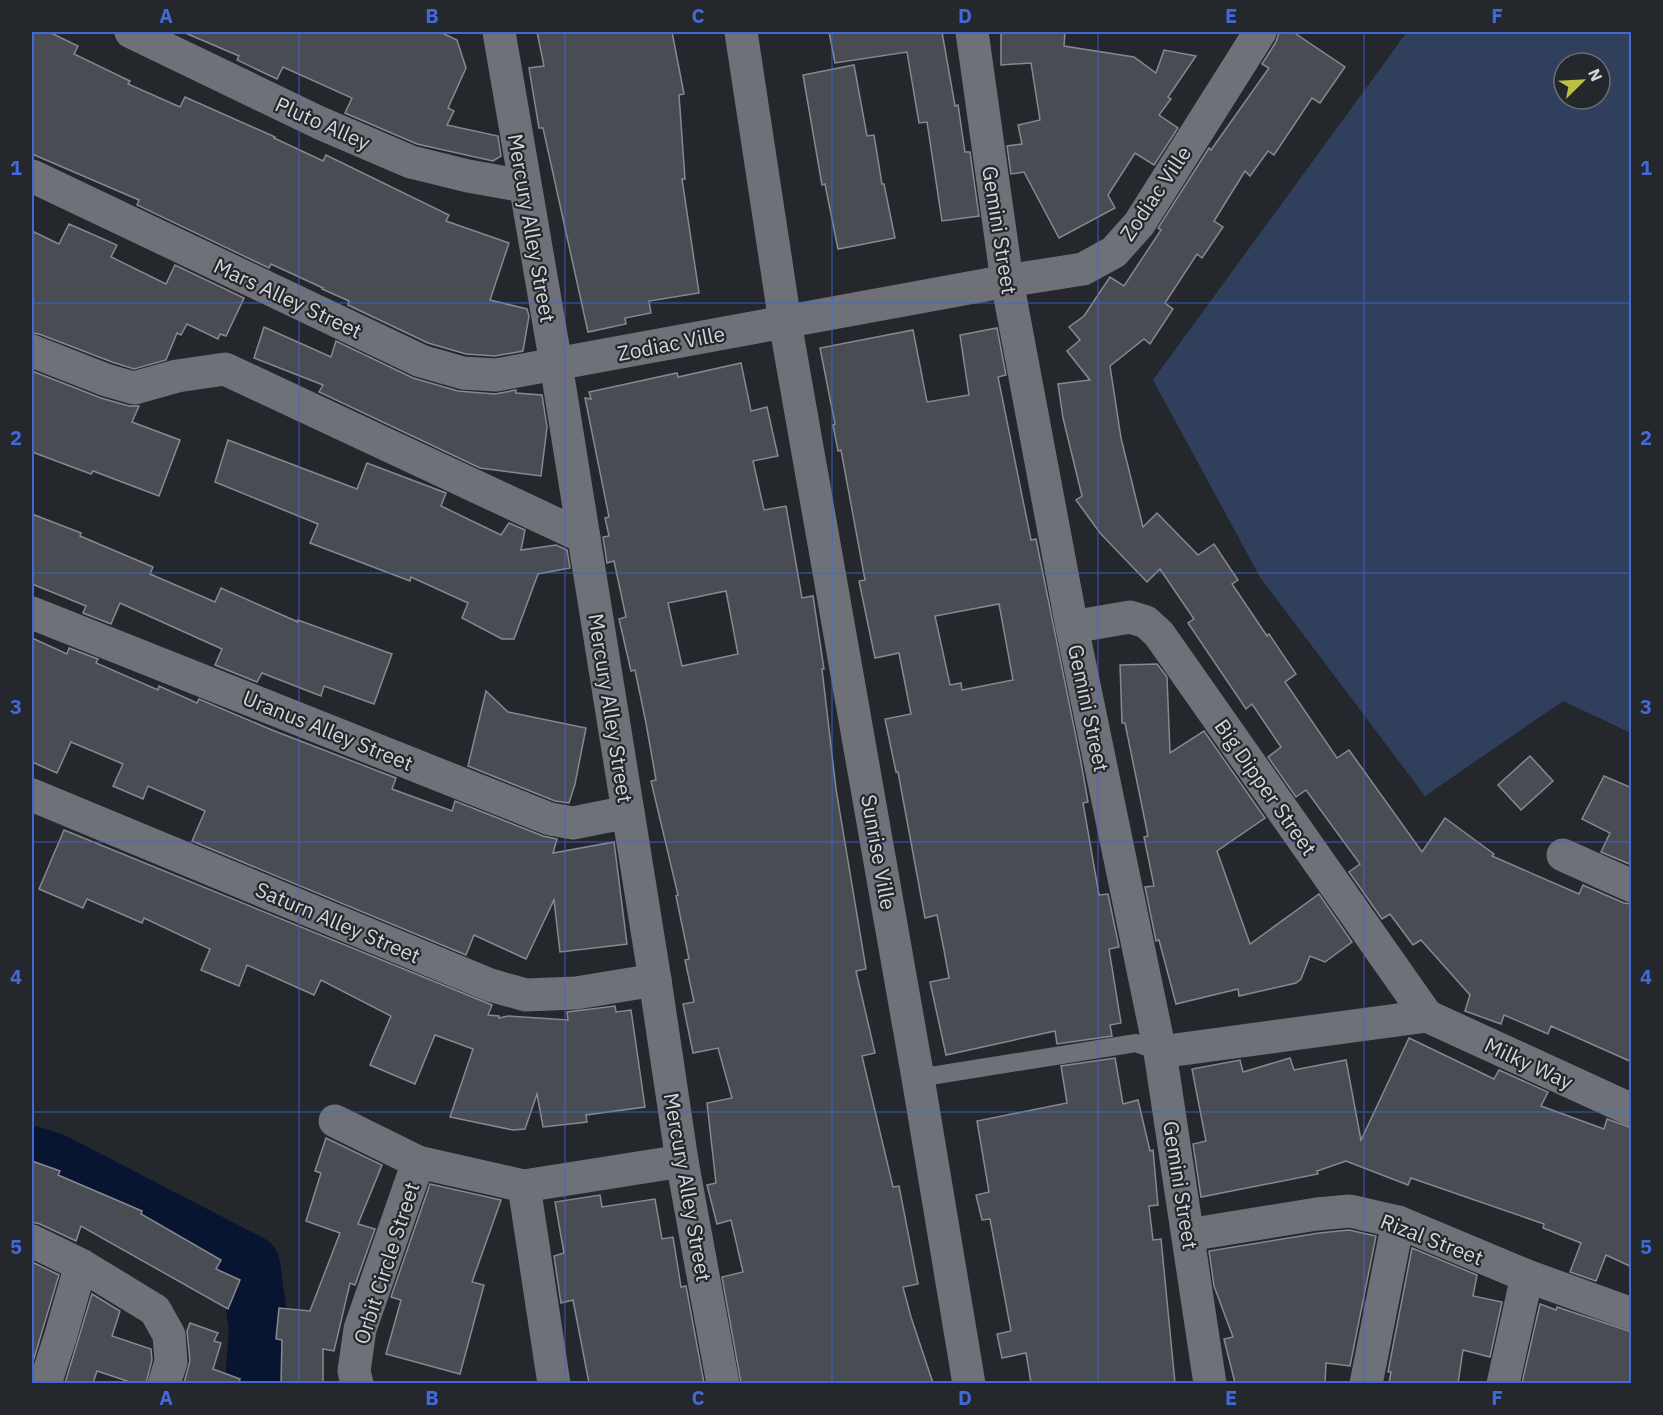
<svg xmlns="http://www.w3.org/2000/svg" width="1663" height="1415" font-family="'IBM Plex Sans',sans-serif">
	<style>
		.green { fill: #30405c; fill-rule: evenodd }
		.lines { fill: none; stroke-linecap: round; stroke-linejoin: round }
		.river { stroke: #071530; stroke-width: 60 }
		.building { fill: #494c52; stroke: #868990; stroke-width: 1.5; fill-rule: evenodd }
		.lane { stroke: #6e7177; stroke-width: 18 }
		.street { stroke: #6e7177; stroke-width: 33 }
		.grid { fill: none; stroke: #4269d8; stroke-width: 1.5; stroke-opacity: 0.55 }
		.labels { text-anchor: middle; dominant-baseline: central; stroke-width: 4.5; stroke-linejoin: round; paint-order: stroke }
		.street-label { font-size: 21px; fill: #d4d6d9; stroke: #24272c }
		.neatline { fill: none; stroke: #4269d8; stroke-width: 2 }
		.grid-label { font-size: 20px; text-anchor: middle; font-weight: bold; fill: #4269d8 }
	</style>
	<rect width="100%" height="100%" fill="#24272c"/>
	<!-- green -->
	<path class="green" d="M1407 32H1632L1631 733 1563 701 1425 796 1260 577 1153 380ZM1564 63H1600V99H1564Z"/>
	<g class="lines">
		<!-- river -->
		<polyline class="river" points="32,1156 53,1163 250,1265 259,1329 255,1384"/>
	</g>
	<!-- building -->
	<g class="building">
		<polygon points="32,32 49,32 78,46 74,54 130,81 128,84 180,107 185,97 275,137 274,138 323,161 326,155 449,215 446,221 509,243 490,300 527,309 529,316 523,351 495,356 466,354 428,343 348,305 349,301 322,289 323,288 271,264 269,268 137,205 139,200 32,154"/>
		<polygon points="183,32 440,32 457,40 466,68 448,108 454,111 447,125 498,136 501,156 493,161 417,144 345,113 352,98 283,67 277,79 237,60 239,56"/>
		<polygon points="537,32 672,32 684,94 679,95 685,179 682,179 699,293 649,301 651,313 625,318 626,324 588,332 543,128 539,128 529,68 544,66"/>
		<polygon points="829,32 942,32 955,106 958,105 965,152 970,152 979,216 942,221 927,122 919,123 907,52 835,63"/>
		<polygon points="1001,32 1065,32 1064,46 1134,57 1156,73 1164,50 1196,56 1168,97 1171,99 1159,115 1178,128 1154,165 1135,153 1108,195 1115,208 1059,238 1024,172 1011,174 1007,146 1022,144 1018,125 1040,120 1031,63 1001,65"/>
		<polygon points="1279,32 1293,32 1345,67 1320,103 1312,98 1274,155 1268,151 1250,176 1245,171 1214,221 1223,227 1202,258 1197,254 1165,303 1173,309 1150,344 1144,339 1110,366 1121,438 1143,527 1157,513 1198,555 1214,544 1238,580 1232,584 1267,636 1269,634 1296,674 1285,682 1337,758 1349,750 1422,852 1445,818 1494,854 1492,856 1579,894 1583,885 1585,886 1624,903 1632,904 1632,1062 1551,1026 1548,1034 1504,1015 1501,1024 1465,1011 1470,995 1421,940 1413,945 1390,914 1382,919 1349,872 1360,864 1306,790 1296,797 1268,757 1281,747 1252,704 1246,709 1188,623 1194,619 1160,569 1147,582 1100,533 1076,500 1082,496 1063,418 1058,384 1090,380 1067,351 1080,340 1069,327 1084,316 1110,277 1124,286 1161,230 1158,228 1209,148 1211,150 1269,68 1262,64 1276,42"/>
		<polygon points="854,65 867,136 874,135 882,184 884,184 895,238 838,249 825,184 822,185 803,75"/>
		<polygon points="69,224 117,245 111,257 166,284 175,265 244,298 226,336 220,334 218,339 187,324 181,335 177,333 166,360 134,369 112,362 39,334 32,333 32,231 59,244"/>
		<polygon points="264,327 331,357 336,341 413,378 458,391 495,394 516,390 516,393 542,395 547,427 541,476 480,468 319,392 323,385 254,358"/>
		<path d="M997 328 1006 375 998 377 1031 540 1036 539 1081 762 1088 802 1083 803 1099 895 1108 894 1119 947 1109 949 1121 1023 1110 1025 1112 1036 1057 1044 1055 1031 946 1055 930 982 949 978 944 950 937 915 925 918 898 772H896L885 719 911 714 899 653 875 658 859 581 865 580 841 450 838 451 833 425 835 424 820 348 913 330 927 402 969 395 960 335ZM999 604 1013 680 962 690 961 683 950 685 935 616Z"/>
		<path d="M741 363 751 411 767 407 778 456 753 461 764 510 786 506 802 598 813 596 824 669H822L836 789 866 969 856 971 875 1053 862 1056 893 1187 899 1186 918 1284 903 1287 911 1317 933 1383H741L722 1277 743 1272 731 1220 717 1224 707 1185 716 1183 707 1103 732 1098 718 1048 693 1053 683 1004 694 1002 685 960 689 959 676 896 678 895 651 781 656 780 646 723 635 670 631 671 619 619 626 617 614 561 607 563 603 537 609 536 605 518 609 517 585 398 591 399 589 392 677 373 678 377ZM726 591 738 654 682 666 668 603Z"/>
		<polygon points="32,371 101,398 129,406 139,406 132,422 180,440 159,496 93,471 91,474 32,452"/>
		<polygon points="228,440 357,489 367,463 446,493 441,506 501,535 509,523 525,530 521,550 556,545 567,550 570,568 538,574 514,639 502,639 462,618 468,603 411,577 410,581 310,543 318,524 215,482"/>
		<polygon points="32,514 81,533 80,536 153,567 150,574 215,602 221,588 298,622 298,620 392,654 374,704 324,686 321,696 262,673 257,682 215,665 222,649 120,603 111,624 83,613 86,606 32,584"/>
		<polygon points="32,638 67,654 69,648 98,659 96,663 158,690 159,686 197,703 199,699 272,730 396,778 392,789 452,811 455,801 543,836 557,839 553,853 614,842 627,944 560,952 554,900 526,959 474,935 466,955 192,841 205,811 148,786 143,799 113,786 123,764 71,742 57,773 32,762"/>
		<polygon points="1157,664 1167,677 1170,753 1204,731 1265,818 1217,851 1250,944 1319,894 1352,942 1325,962 1310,956 1301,979 1296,983 1239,996 1238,989 1176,1004 1159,940 1156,941 1145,887 1154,886 1144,837 1148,836 1125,723 1122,723 1120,665"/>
		<polygon points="486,691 508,712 586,728 575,784 569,803 555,801 468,766"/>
		<polygon points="1530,756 1553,781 1521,810 1498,785"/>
		<polygon points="1604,776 1632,788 1632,865 1601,852 1610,833 1582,819"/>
		<polygon points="64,830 492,1005 488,1015 499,1016 499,1018 508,1016 568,1020 567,1012 615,1006 616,1012 631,1010 645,1107 586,1115 587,1122 543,1127 537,1094 525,1129 513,1130 450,1117 473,1049 435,1035 415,1084 370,1065 391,1016 321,980 314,995 247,965 239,986 201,970 210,949 144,918 142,923 87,899 83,908 39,889"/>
		<polygon points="1409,1038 1494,1079 1499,1070 1548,1092 1541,1106 1604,1129 1607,1119 1632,1128 1632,1267 1606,1255 1596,1281 1570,1272 1581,1243 1543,1228 1544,1224 1411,1178 1408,1185 1346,1161 1317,1171 1318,1174 1201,1197 1193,1144 1206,1141 1192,1069 1240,1060 1243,1072 1290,1058 1294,1070 1346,1060 1361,1140"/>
		<polygon points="1115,1058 1123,1104 1138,1100 1150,1151 1153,1150 1158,1205 1149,1206 1153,1240 1161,1239 1175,1383 1031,1383 1026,1353 1002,1358 997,1334 1011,1331 990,1219 982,1220 976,1195 989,1192 977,1121 1067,1103 1061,1066"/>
		<polygon points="326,1138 382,1165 358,1224 375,1229 355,1285 350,1283 334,1351 323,1349 323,1383 281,1383 282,1340 276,1339 279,1308 310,1311 340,1233 306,1221 321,1173 315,1171"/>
		<polygon points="32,1161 60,1171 58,1175 142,1211 141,1214 221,1260 216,1269 240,1280 228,1309 81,1226 76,1241 40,1224 32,1222"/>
		<polygon points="430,1184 501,1200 472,1282 484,1285 460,1374 386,1354 401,1300 391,1297"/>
		<polygon points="600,1195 602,1207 655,1199 662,1239 673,1237 681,1287 686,1286 704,1383 589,1383 573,1300 561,1303 554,1256 564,1253 555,1202"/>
		<polygon points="1349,1230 1376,1236 1350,1366 1326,1363 1325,1383 1235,1383 1224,1339 1233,1337 1214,1286 1209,1251 1319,1233"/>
		<polygon points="1412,1248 1477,1275 1473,1296 1502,1302 1490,1357 1463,1350 1458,1383 1389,1383 1391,1372 1388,1372"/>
		<polygon points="32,1262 59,1275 32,1365"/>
		<polygon points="92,1294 120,1311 112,1336 151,1349 152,1360 146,1383 133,1383 97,1371 93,1383 65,1383"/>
		<polygon points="1540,1304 1556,1310 1557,1307 1632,1332 1632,1383 1522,1383"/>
		<polygon points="190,1323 218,1333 214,1341 221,1343 213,1369 240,1379 239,1383 184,1383 190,1361 187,1331"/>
	</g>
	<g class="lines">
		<!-- lane -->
		<polyline class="lane" points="918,1078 1136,1043 1160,1052"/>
		<!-- street -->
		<g class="street">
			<polyline points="131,32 320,123 411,162 468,176 524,186"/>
			<polyline points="499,32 556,364 655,980 682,1161 723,1384"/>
			<polyline points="741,32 785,322 918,1078 969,1384"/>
			<polyline points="972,32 1007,281 1072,627 1160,1052 1210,1384"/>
			<polyline points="32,176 421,361 463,373 496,375 1007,281 1083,269 1114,252 1139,224 1260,32"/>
			<polyline points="32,351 106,380 134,388 177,376 225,369 584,537"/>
			<polyline points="32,613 550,819 573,823 628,812"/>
			<polyline points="1072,627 1130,617 1146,622 1159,634 1427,1016"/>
			<polyline points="32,795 490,985 526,995 576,993 655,980"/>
			<polyline points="1563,855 1632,886"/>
			<polyline points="1427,1016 1632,1110"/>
			<polyline points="1160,1052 1427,1016"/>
			<polyline points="335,1121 418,1162"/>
			<polyline points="524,1186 682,1161"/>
			<polyline points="1188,1235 1317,1214 1350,1211 1398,1222 1527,1276 1632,1314"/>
			<polyline points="32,1241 81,1265 155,1310 169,1335 171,1362 164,1384"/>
			<polyline points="45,1384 60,1338 81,1265"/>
			<polyline points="357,1384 354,1371 360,1329 418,1162 524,1186 554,1384"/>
			<polyline points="1366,1384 1398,1222"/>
			<polyline points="1503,1384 1527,1276"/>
		</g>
	</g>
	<!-- grid -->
	<path class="grid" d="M299 32V1384M565 32V1384M832 32V1384M1098 32V1384M1364 32V1384M32 303H1632M32 573H1632M32 842H1632M32 1112H1632"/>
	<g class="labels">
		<!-- street labels -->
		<g class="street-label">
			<text transform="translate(323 123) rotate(24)">Pluto Alley</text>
			<text transform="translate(1155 193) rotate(-56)">Zodiac Ville</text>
			<text transform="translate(532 228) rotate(80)">Mercury Alley Street</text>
			<text transform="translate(1000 230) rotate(81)">Gemini Street</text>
			<text transform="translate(288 298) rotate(25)">Mars Alley Street</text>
			<text transform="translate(671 343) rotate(-11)">Zodiac Ville</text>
			<text transform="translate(611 708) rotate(81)">Mercury Alley Street</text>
			<text transform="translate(1089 708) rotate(78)">Gemini Street</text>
			<text transform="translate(328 730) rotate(22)">Uranus Alley Street</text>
			<text transform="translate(1266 787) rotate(55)">Big Dipper Street</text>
			<text transform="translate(879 852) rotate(80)">Sunrise Ville</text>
			<text transform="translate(338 922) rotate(23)">Saturn Alley Street</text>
			<text transform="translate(1529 1063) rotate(25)">Milky Way</text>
			<text transform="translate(1181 1185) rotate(81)">Gemini Street</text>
			<text transform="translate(688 1187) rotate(80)">Mercury Alley Street</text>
			<text transform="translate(1432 1239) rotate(21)">Rizal Street</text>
			<text transform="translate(386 1263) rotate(-72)">Orbit Circle Street</text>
		</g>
	</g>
	<!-- border -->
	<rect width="1663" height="1415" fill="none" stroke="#24272c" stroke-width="66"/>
	<!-- north arrow -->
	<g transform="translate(1582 81) rotate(66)"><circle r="28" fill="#24272c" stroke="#6a6d71" stroke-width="1.5"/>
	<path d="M0-4.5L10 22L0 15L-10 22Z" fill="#bbc044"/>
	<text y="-9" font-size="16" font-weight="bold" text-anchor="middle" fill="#d4d6d9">N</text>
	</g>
	<rect x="33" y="33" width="1597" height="1349" class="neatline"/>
	<g class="grid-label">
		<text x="166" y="23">A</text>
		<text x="432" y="23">B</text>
		<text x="698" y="23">C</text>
		<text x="965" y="23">D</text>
		<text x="1231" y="23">E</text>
		<text x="1497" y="23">F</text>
		<text x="16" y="175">1</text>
		<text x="1646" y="175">1</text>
		<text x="16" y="445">2</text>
		<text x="1646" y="445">2</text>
		<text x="16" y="714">3</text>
		<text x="1646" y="714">3</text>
		<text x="16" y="984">4</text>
		<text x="1646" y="984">4</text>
		<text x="16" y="1254">5</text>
		<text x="1646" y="1254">5</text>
		<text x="166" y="1405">A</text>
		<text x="432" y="1405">B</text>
		<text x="698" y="1405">C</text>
		<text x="965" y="1405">D</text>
		<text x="1231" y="1405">E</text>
		<text x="1497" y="1405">F</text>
	</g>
</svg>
